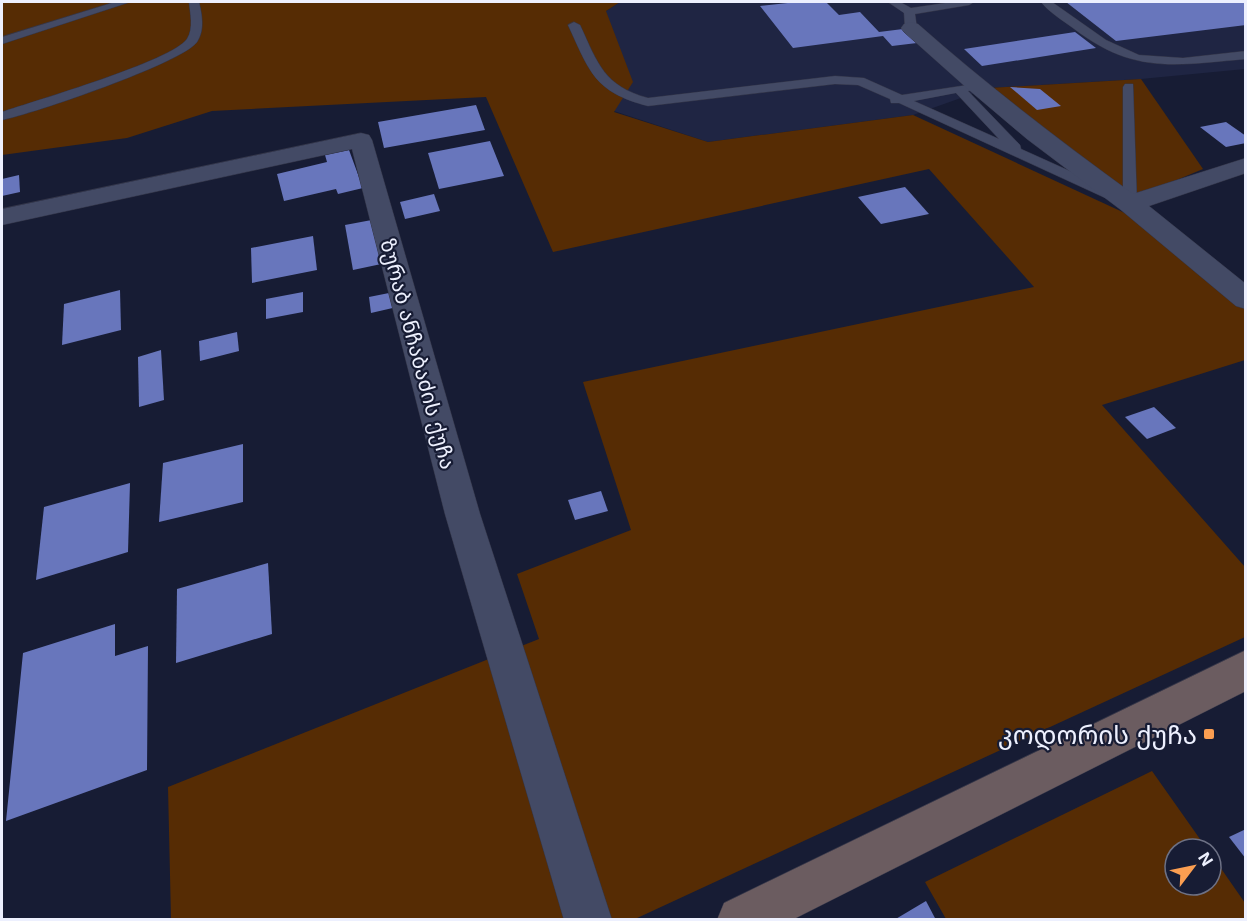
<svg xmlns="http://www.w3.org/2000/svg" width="1247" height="921" font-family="Inter,'Noto Sans Georgian',sans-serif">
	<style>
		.built { fill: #1f2543 }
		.green { fill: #562c04 }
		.building { fill: #6876bc }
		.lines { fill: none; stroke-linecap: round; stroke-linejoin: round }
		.lane-casing { stroke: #333548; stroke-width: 1 }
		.street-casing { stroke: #333548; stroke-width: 1 }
		.secondary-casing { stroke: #333548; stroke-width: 1 }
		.lane { fill: #434a65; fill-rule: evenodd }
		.street { fill: #434a65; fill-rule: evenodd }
		.secondary { fill: #6b5c60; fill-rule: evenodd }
		.poi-dot { fill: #fb9e51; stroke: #171c34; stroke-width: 2 }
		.labels { text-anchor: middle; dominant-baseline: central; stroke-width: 4.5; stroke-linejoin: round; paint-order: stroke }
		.street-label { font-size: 21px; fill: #edf0fe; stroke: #171c34 }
		.near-poi-label { font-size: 26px; fill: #edf0fe; stroke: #171c34; text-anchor: end }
	</style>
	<rect width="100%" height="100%" fill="#171c34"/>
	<!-- built -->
	<polygon class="built" points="620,2 1245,2 1245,69 1141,79 989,88 913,115 708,142 614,111 606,11"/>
	<!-- green -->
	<g class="green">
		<polygon points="2,2 620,2 606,11 633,82 614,112 708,142 913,115 1127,214 1245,309 1245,360 1102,405 1245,567 1245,637 635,919 171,919 168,787 539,639 517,574 631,530 583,382 1034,287 929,169 553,252 486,97 212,111 127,138 2,155"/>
		<polygon points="1141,79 1203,169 1143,194 1126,192 989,88"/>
		<polygon points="1152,771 1207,849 1175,849 1175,885 1211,885 1211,854 1245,903 1245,919 946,919 925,882"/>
	</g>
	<!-- building -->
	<g class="building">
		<polygon points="797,2 826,2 839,15 860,12 879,32 903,29 917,43 892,46 883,36 793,48 760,6"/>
		<polygon points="1066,2 1246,2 1246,25 1116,41"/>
		<polygon points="1075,32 1096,48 982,66 964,49"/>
		<polygon points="1010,87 1040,89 1061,106 1037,110"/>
		<polygon points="476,105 485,130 384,148 378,122"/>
		<polygon points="1226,122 1246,136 1246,143 1226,147 1200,127"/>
		<polygon points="490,141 504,176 439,189 428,153"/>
		<polygon points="349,150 363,188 338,194 336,189 284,201 277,174 327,162 325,155"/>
		<polygon points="19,175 20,192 2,196 2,179"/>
		<polygon points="905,187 929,214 881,224 858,197"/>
		<polygon points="434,194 440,211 405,219 400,202"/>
		<polygon points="377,219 386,263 353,270 345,225"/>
		<polygon points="313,236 317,270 252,283 251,248"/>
		<polygon points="120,290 121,330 62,345 64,304"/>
		<polygon points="303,292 303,312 266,319 266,299"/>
		<polygon points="394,292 397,307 371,313 369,297"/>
		<polygon points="237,332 239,351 200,361 199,341"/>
		<polygon points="161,350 164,400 139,407 138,357"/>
		<polygon points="1154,407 1176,428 1147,439 1125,417"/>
		<polygon points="243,444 243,502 159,522 163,463"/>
		<polygon points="130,483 128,552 36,580 44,507"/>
		<polygon points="601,491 608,511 575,520 568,500"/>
		<polygon points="268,563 272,634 176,663 177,589"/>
		<polygon points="115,624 115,656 148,646 147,770 6,821 23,653"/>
		<polygon points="1246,829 1246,859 1229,837"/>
		<polygon points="926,901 936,920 894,920"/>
	</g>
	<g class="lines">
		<defs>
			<g id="lane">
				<polygon points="115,2 130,2 2,44 2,37"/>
				<path d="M189 2H199C202 15 205 30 197 42 182 63 32 114 2 120V112C34 101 172 61 187 39 194 28 190 13 189 2Z"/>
				<polygon points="888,2 900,2 911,8 952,2 974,2 969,5 915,14 917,28 911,31 905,28 904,13"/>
				<path d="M1041 2H1052L1106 40 1139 55 1183 58 1246 51V59C1175 65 1134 75 1073 28 1062 20 1049 12 1041 2Z"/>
				<path d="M574 22 580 25C598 64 604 86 648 98L835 76 864 78 902 95 974 84 976 87 974 90 968 91 1020 145 1021 149 1123 195V87L1125 84H1133L1137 204 1135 207H1125L899 103H891L890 99 858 85 835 84 648 106C594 92 590 72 568 25ZM956 93 999 139 914 101Z"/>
			</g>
			<g id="street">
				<path d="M911 22 918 24C987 85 1059 140 1133 194L1246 158V173L1149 206 1246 284V309L1236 306 1121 210 1027 139 969 90 904 32 901 28 904 24Z"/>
				<polygon points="361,133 369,135 372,140 480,514 612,920 564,920 445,514 352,149 2,225 2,209"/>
			</g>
			<polygon id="secondary" points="1246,650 1246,691 792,920 717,920 724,903"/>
		</defs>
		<!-- lane casing -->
		<use href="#lane" class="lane-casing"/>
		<!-- street casing -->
		<use href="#street" class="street-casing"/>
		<!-- secondary casing -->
		<use href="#secondary" class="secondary-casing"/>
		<!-- lane -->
		<use href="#lane" class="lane"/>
		<!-- street -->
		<use href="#street" class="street"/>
		<!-- secondary -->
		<use href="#secondary" class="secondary"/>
	</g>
	<!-- markers -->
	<rect class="poi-dot" x="1203" y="728" width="12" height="12" rx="3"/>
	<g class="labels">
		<!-- street labels -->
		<g class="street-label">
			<text transform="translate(418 354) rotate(75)">ზურაბ ანჩაბაძის ქუჩა</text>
		</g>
		<!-- near-poi labels -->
		<g class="near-poi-label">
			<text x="1197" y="734">კოდორის ქუჩა</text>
		</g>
	</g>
	<!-- border -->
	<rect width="1247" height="921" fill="none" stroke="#edf0fe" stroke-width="6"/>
	<!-- north arrow -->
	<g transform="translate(1193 867) rotate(58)"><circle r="28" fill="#171c34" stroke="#6d7185" stroke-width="1.5"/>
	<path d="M0-4.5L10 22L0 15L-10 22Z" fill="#fb9e51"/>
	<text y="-9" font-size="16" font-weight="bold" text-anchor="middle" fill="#edf0fe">N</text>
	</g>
</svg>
